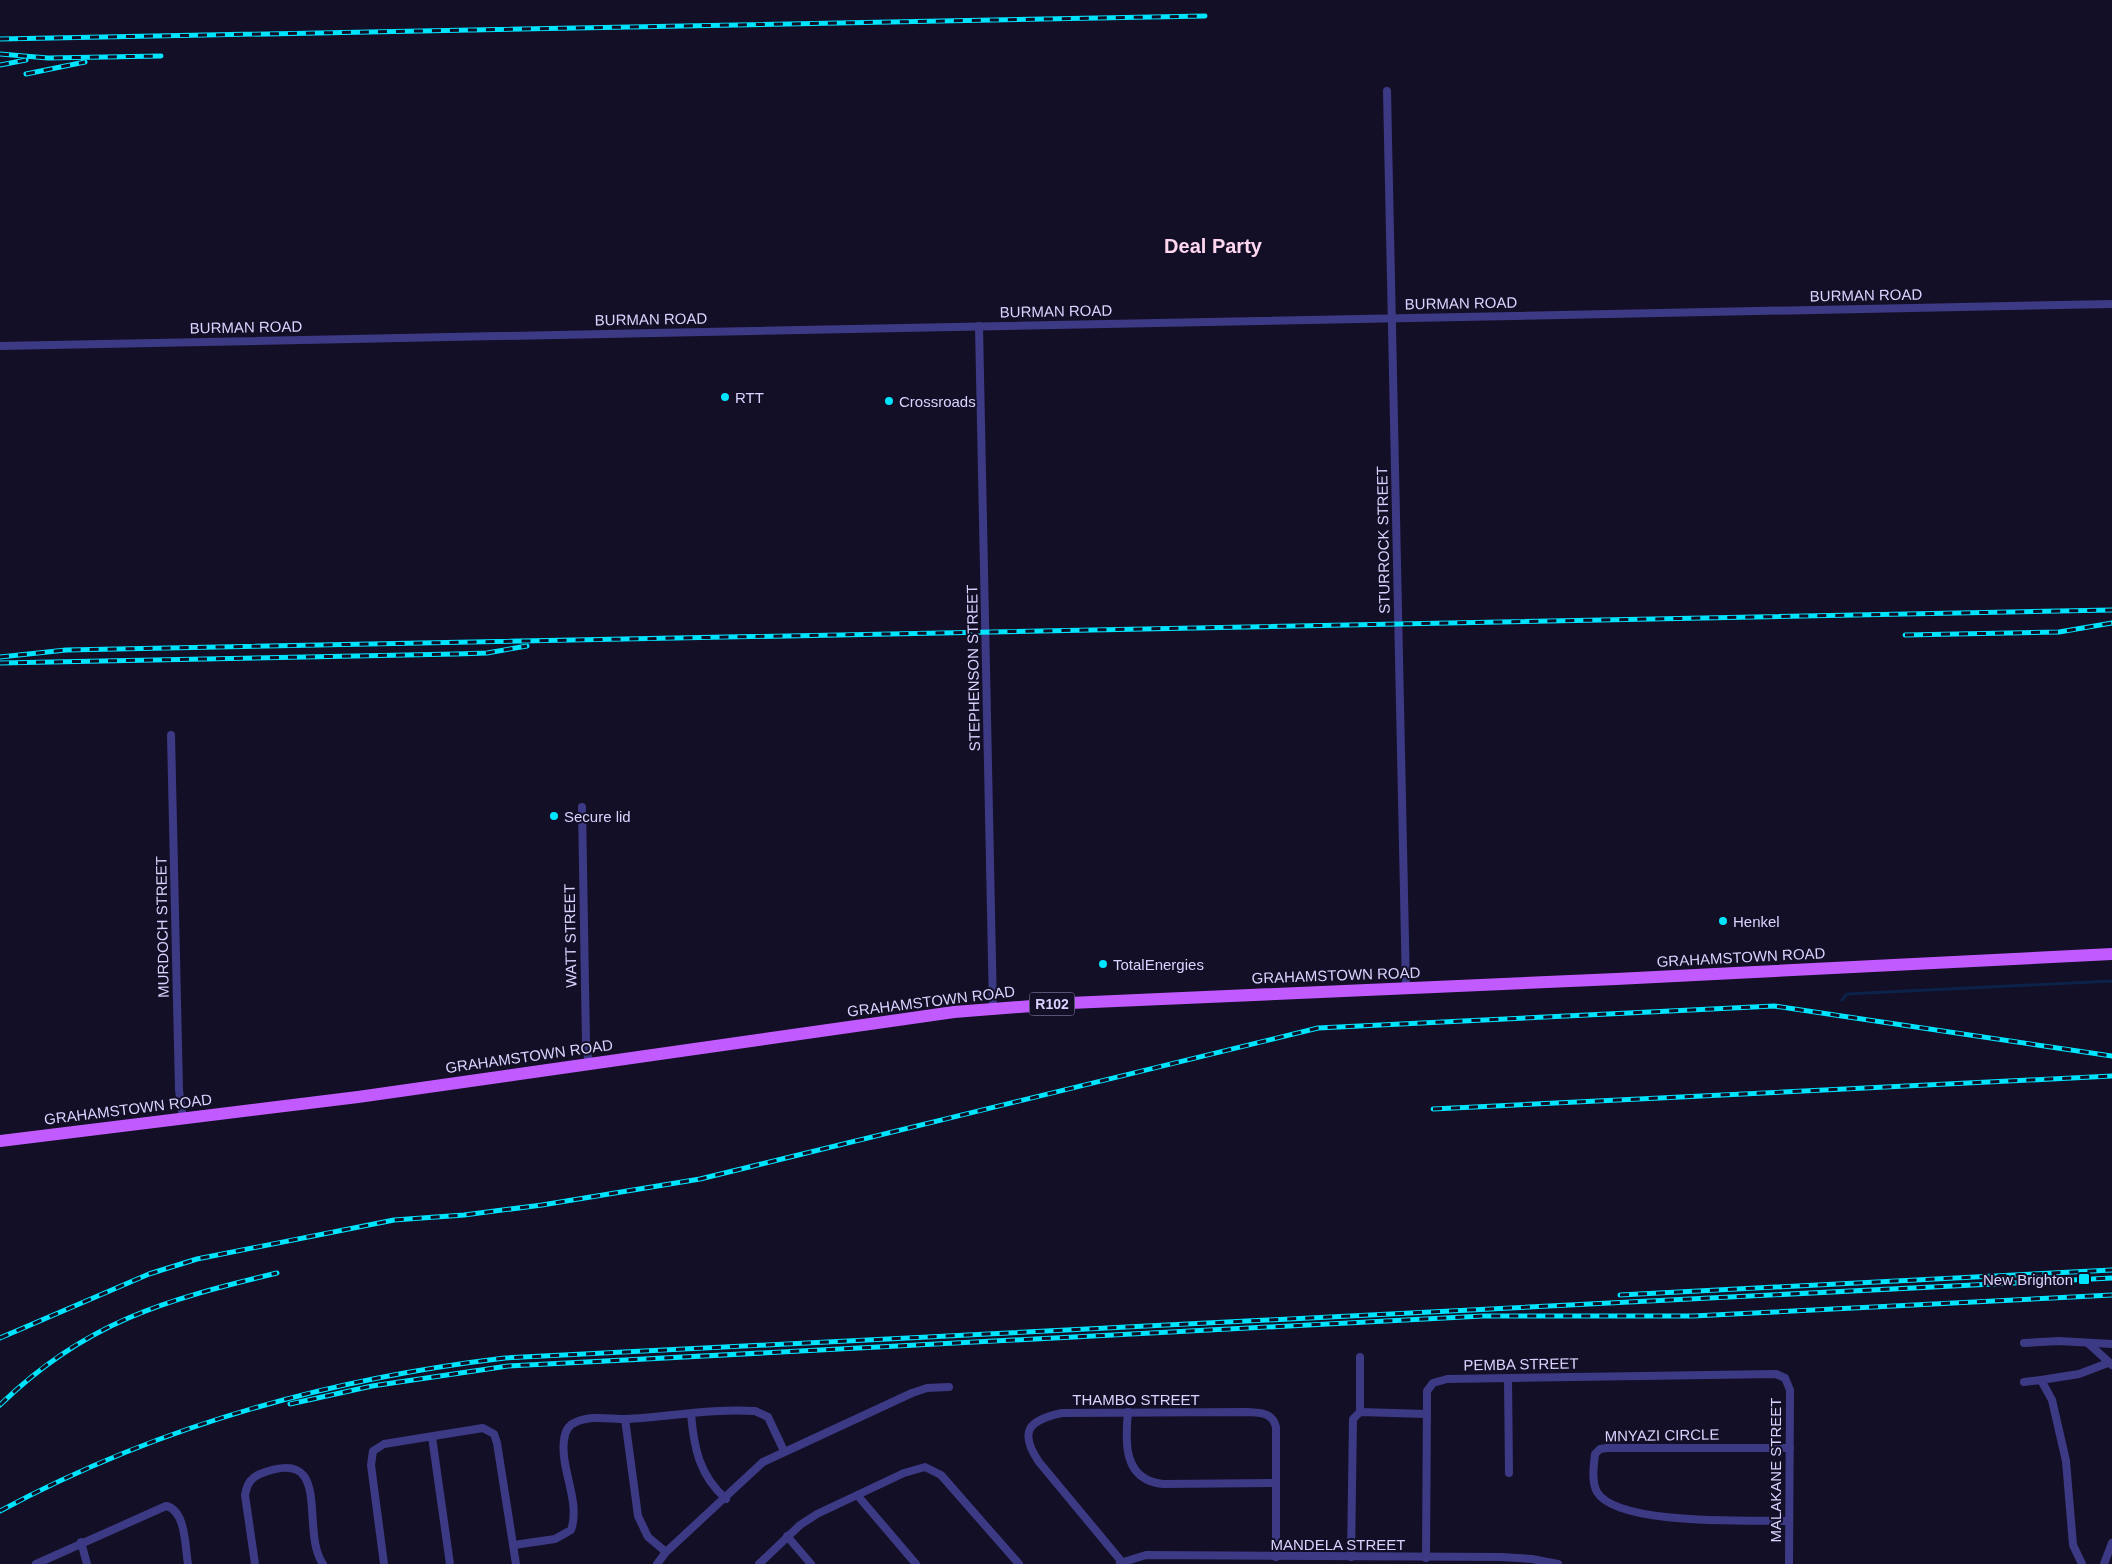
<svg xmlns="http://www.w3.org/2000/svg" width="2112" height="1564" font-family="Arial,sans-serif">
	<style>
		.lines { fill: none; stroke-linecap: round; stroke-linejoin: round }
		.stream { stroke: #0c2248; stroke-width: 3 }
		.street { stroke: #3d3a85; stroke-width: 8 }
		.primary { stroke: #c25bff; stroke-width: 12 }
		.rail-casing { stroke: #00e5ff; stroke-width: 5 }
		.rail { stroke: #130f26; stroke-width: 3; stroke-dasharray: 9; stroke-linecap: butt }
		.poi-dot { fill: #00e5ff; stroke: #130f26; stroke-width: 2 }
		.labels { text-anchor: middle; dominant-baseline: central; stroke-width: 4; stroke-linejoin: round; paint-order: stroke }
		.shield { fill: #130f26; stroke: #9e99be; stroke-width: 1 }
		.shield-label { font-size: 14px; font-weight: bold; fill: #d9d4ff }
		.street-label { font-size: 15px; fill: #d9d4ff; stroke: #130f26 }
		.poi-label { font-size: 15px; fill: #d9d4ff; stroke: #130f26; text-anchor: start }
		.district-label { font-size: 20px; font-weight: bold; fill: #ffd6f0; stroke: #130f26 }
	</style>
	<rect width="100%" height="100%" fill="#130f26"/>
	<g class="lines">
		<!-- stream -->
		<polyline class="stream" points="1842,1000 1847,994 2112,981"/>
		<!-- street -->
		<g class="street">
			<polyline points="1387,91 1406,988"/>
			<polyline points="979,326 993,1009"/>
			<polyline points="0,346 2112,304"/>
			<polyline points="171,735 179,1090 183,1119"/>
			<polyline points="582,807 586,1044 589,1064"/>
			<polyline points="2024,1343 2059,1341 2112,1344"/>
			<polyline points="2089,1344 2112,1365"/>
			<polyline points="1360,1357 1360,1412"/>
			<polyline points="1508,1379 1509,1473"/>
			<polyline points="2041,1380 2079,1374 2108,1363"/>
			<polyline points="2024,1382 2041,1380 2052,1400 2066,1461 2073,1545 2082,1564"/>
			<path d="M1128 1412C1125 1442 1123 1480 1163 1484L1276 1483"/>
			<path d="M691 1414C694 1448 699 1475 726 1499"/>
			<polyline points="625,1419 638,1516 648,1537 666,1552"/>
			<polyline points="432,1437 450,1564"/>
			<polyline points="858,1496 916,1564"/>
			<path d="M1789 1521C1750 1520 1617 1526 1597 1492 1591 1481 1594 1465 1595 1454L1600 1449 1607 1448H1790"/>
			<polyline points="787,1536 811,1564"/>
			<polyline points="81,1542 87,1564"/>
			<path d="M514 1545 555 1539 571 1530C581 1502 560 1469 564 1440 565 1431 568 1425 576 1422 591 1415 609 1419 625 1419 668 1417 712 1408 755 1411L768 1417 784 1451"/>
			<polyline points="1351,1557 1353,1419 1360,1412 1427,1414"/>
			<polyline points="1426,1558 1427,1399 1427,1391 1433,1383 1447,1379 1776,1374 1785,1378 1790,1390 1789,1564"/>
			<path d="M1122 1562 1039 1462C1018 1431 1029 1420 1062 1413L1247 1412C1261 1413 1272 1412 1276 1427V1557"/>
			<polyline points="1120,1563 1146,1555 1501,1557 1532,1559 1558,1564"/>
			<path d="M36 1564 166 1506C186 1510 185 1547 188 1564"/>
			<path d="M255 1564 245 1495C247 1485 250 1478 260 1474 335 1444 299 1530 323 1564"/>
			<polyline points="384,1564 371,1465 373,1451 384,1444 483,1428 494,1434 497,1443 516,1564"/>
			<polyline points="657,1564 666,1552 763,1462 912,1393 927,1388 949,1387"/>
			<polyline points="759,1564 800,1525 817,1514 904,1473 925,1467 941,1475 1019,1564"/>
			<polyline points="2104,1564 2112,1543"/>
		</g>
		<!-- primary -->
		<polyline class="primary" points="0,1141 358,1097 954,1012 1070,1003 1616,979 2112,954"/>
		<defs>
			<g id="rail">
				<polyline points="0,39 1205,16"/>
				<polyline points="0,54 48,58 161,56"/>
				<polyline points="0,65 26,60"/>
				<polyline points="26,74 85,62"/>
				<polyline points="1905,635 2059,632 2112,623"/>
				<polyline points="0,657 66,650 2112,610"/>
				<polyline points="0,663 456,654 487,653 527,646"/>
				<polyline points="1433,1109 2112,1076"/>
				<polyline points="1620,1295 2112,1270"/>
				<polyline points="0,1338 149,1274 197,1259 394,1220 464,1215 542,1205 700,1179 1318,1028 1774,1006 2112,1056"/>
				<polyline points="290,1404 372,1386 508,1366 1483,1316 1693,1316 2112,1295"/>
				<path d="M0 1405C85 1322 165 1300 277 1273"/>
				<path d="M0 1511C158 1426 328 1379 505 1358L2112 1278"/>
			</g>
		</defs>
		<!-- rail casing -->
		<use href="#rail" class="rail-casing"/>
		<!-- rail -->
		<use href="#rail" class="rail"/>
	</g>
	<!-- markers -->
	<g class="poi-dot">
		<circle cx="725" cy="397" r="5"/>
		<circle cx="889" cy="401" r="5"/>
		<circle cx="554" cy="816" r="5"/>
		<circle cx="1723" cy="921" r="5"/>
		<circle cx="1103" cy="964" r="5"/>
		<rect x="2078" y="1273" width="12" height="12" rx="2.5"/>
	</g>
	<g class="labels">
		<!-- shield labels -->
		<rect class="shield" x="1029.5" y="992.5" width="45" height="23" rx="4"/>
		<g class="shield-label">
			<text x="1052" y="1004">R102</text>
		</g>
		<!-- street labels -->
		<g class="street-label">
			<text transform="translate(1866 295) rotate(-1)">BURMAN ROAD</text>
			<text transform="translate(1461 303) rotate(-1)">BURMAN ROAD</text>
			<text transform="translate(1056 311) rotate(-1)">BURMAN ROAD</text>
			<text transform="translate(651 319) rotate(-1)">BURMAN ROAD</text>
			<text transform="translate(246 327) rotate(-1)">BURMAN ROAD</text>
			<text transform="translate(1383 540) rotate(-91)">STURROCK STREET</text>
			<text transform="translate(973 668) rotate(-91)">STEPHENSON STREET</text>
			<text transform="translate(162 927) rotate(-91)">MURDOCH STREET</text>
			<text transform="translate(570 936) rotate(-91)">WATT STREET</text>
			<text transform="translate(1741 957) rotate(-3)">GRAHAMSTOWN ROAD</text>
			<text transform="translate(1336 975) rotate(-2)">GRAHAMSTOWN ROAD</text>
			<text transform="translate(931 1001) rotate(-7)">GRAHAMSTOWN ROAD</text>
			<text transform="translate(529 1056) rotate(-8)">GRAHAMSTOWN ROAD</text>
			<text transform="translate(128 1109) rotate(-7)">GRAHAMSTOWN ROAD</text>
			<text transform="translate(1521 1364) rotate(-1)">PEMBA STREET</text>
			<text x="1136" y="1399">THAMBO STREET</text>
			<text transform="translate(1662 1435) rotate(-1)">MNYAZI CIRCLE</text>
			<text transform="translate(1775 1470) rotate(-90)">MALAKANE STREET</text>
			<text x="1338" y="1544">MANDELA STREET</text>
		</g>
		<!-- poi labels -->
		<g class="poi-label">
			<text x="735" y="397">RTT</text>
			<text x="899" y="401">Crossroads</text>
			<text x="564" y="816">Secure lid</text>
			<text x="1733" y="921">Henkel</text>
			<text x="1113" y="964">TotalEnergies</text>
			<text x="2073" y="1279" text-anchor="end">New Brighton</text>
		</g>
		<!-- district labels -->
		<g class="district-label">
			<text x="1213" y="246">Deal Party</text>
		</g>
	</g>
</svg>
